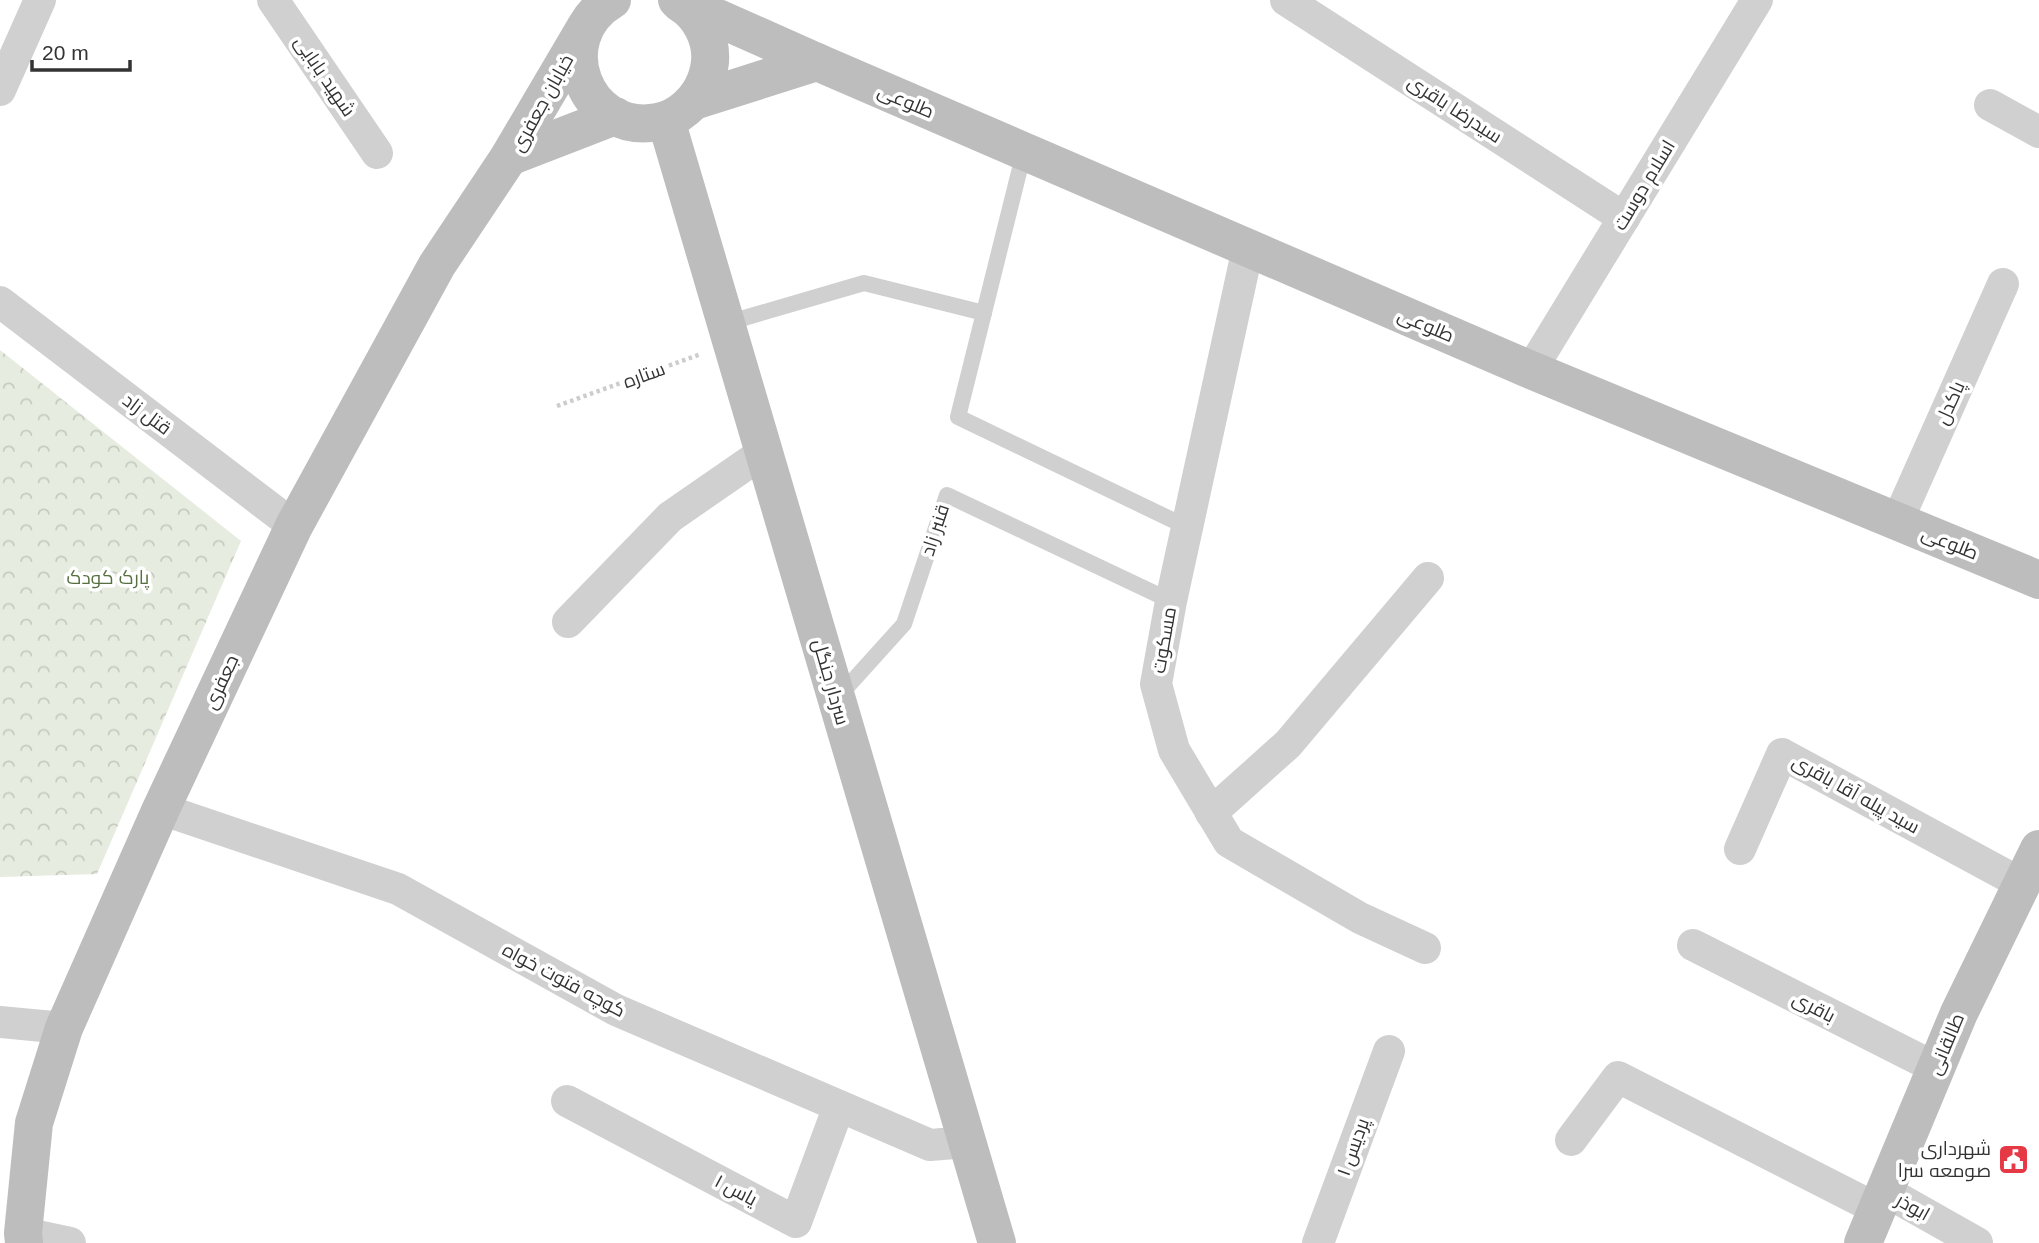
<svg xmlns="http://www.w3.org/2000/svg" width="2039" height="1243" font-family="Arial,Cairo,sans-serif">
	<style>
		.park { fill: url(#park-crowns) }
		.lines { fill: none; stroke-linecap: round; stroke-linejoin: round }
		.path { stroke: #cdcdcd; stroke-width: 4.5; stroke-dasharray: 3.5 3.5; stroke-linecap: butt }
		.service { stroke: #d0d0d0; stroke-width: 16 }
		.minor { stroke: #d0d0d0; stroke-width: 32 }
		.secondary { stroke: #bdbdbd; stroke-width: 38 }
		.labels { text-anchor: middle; dominant-baseline: central; stroke-width: 7; stroke-linejoin: round; paint-order: stroke }
		.street-label { font-size: 19px; fill: #333; stroke: #fff }
		.park-label { font-size: 19px; fill: #56703f; stroke: #fff }
		.poi-label { font-size: 19px; fill: #333; stroke: #fff; text-anchor: end }
	</style>
	<defs>
		<pattern id="park-crowns" width="20" height="18" patternUnits="userSpaceOnUse" patternTransform="scale(1.75)"><rect width="20" height="18" fill="#e6ecdf"/><path d="M2 6a3 3 0 1 1 6 0M12 15a3 3 0 1 1 6 0" fill="none" stroke="#c6cbc0"/></pattern>
	</defs>
	<rect width="100%" height="100%" fill="#fff"/>
	<!-- park -->
	<polygon class="park" points="0,350 241,541 97,874 0,877"/>
	<g class="lines">
		<!-- path -->
		<polyline class="path" points="557,406 701,354"/>
		<!-- service -->
		<g class="service">
			<polyline points="1024,152 958,417 1187,527"/>
			<polyline points="727,323 864,283 984,313"/>
			<polyline points="839,696 904,624 947,495 1171,601"/>
		</g>
		<!-- minor -->
		<g class="minor">
			<polyline points="273,0 377,153"/>
			<polyline points="1286,0 1624,218"/>
			<polyline points="0,90 40,0"/>
			<polyline points="1990,105 2039,132"/>
			<polyline points="1248,248 1171,601 1156,684 1174,750 1229,842 1360,918 1425,948"/>
			<polyline points="0,302 294,526"/>
			<polyline points="1531,370 1757,0"/>
			<polyline points="1897,522 2003,284"/>
			<polyline points="568,622 670,517 764,452"/>
			<polyline points="161,809 398,889 616,1010 930,1145 967,1142"/>
			<polyline points="1211,813 1288,744 1428,578"/>
			<polyline points="1740,849 1782,754 2022,884"/>
			<polyline points="1693,945 1936,1068"/>
			<polyline points="0,1022 64,1028"/>
			<polyline points="567,1101 796,1222 839,1106"/>
			<polyline points="1571,1140 1618,1077 1877,1209"/>
			<polyline points="1885,1191 1977,1243"/>
			<polyline points="23,1233 70,1243"/>
			<polyline points="1318,1243 1389,1051"/>
		</g>
		<!-- secondary -->
		<g class="secondary">
			<path d="M612 0C548 38 584 136 658 122 668 120 678 115 686 108 700 96 708 81 710 62 712 39 700 15 680 3"/>
			<polyline points="677,0 817,62 1531,370 2039,580"/>
			<polyline points="694,101 817,62"/>
			<polyline points="666,120 997,1243"/>
			<polyline points="509,157 615,116"/>
			<polyline points="24,1243 23,1233 34,1123 64,1028 161,809 294,526 437,265 509,157 585,28"/>
			<polyline points="1863,1243 1959,1013 2039,849"/>
		</g>
	</g>
	<!-- icons -->
	<defs>
		<symbol id="civic-square" viewBox="-11 -11 22 22"><rect x="-9" y="-9" width="18" height="18" rx="4" fill="#e63946" stroke="#fff"/><path d="M-.6-6.5H3V-4.5H.6V-3L4-1V1h2V6H-6V1h2V-1L-.6-3ZM-1.2 2.5V6h2.4V2.5Z" fill="#fff"/></symbol>
	</defs>
	<g fill-rule="evenodd">
		<use href="#civic-square" x="1996" y="1142" width="35" height="35"/>
	</g>
	<g class="labels">
		<!-- street labels -->
		<g class="street-label">
			<text transform="translate(325 76) rotate(56)">شهید بابایی</text>
			<text transform="translate(906 101) rotate(23)">طلوعی</text>
			<text transform="translate(542 103) rotate(-61)">خیابان جعفری</text>
			<text transform="translate(1455 109) rotate(33)">سیدرضا باقری</text>
			<text transform="translate(1644 185) rotate(-59)">اسلام دوست</text>
			<text transform="translate(1426 325) rotate(23)">طلوعی</text>
			<text transform="translate(644 375) rotate(-20)">ستاره</text>
			<text transform="translate(1950 403) rotate(-66)">پاکدل</text>
			<text transform="translate(147 414) rotate(37)">قتل زاد</text>
			<text transform="translate(935 530) rotate(-72)">قنبر زاد</text>
			<text transform="translate(1950 543) rotate(22)">طلوعی</text>
			<text transform="translate(1164 640) rotate(-80)">مسکوت</text>
			<text transform="translate(221 682) rotate(-65)">جعفری</text>
			<text transform="translate(831 682) rotate(74)">سردار جنگل</text>
			<text transform="translate(1856 794) rotate(29)">سید پیله آقا باقری</text>
			<text transform="translate(564 980) rotate(28)">کوچه فتوت خواه</text>
			<text transform="translate(1814 1007) rotate(27)">باقری</text>
			<text transform="translate(1946 1044) rotate(-67)">طالقانی</text>
			<text transform="translate(1353 1147) rotate(-70)">پردیس ۱</text>
			<text transform="translate(736 1190) rotate(28)">یاس ۱</text>
			<text transform="translate(1913 1207) rotate(29)">ابوذر</text>
		</g>
		<!-- park labels -->
		<g class="park-label">
			<text x="108" y="577">پارک کودک</text>
		</g>
		<!-- poi labels -->
		<g class="poi-label">
			<text x="1991" y="1148">شهرداری<tspan x="1991" dy="22">صومعه سرا</tspan></text>
		</g>
	</g>
	<!-- scale -->
	<path d="M32 60v10h98v-10" fill="none" stroke="#333333" stroke-width="3.5"/>
	<text x="42" y="60" font-size="21" fill="#333333" stroke="#ffffff" stroke-width="5" paint-order="stroke">20 m</text>
</svg>
